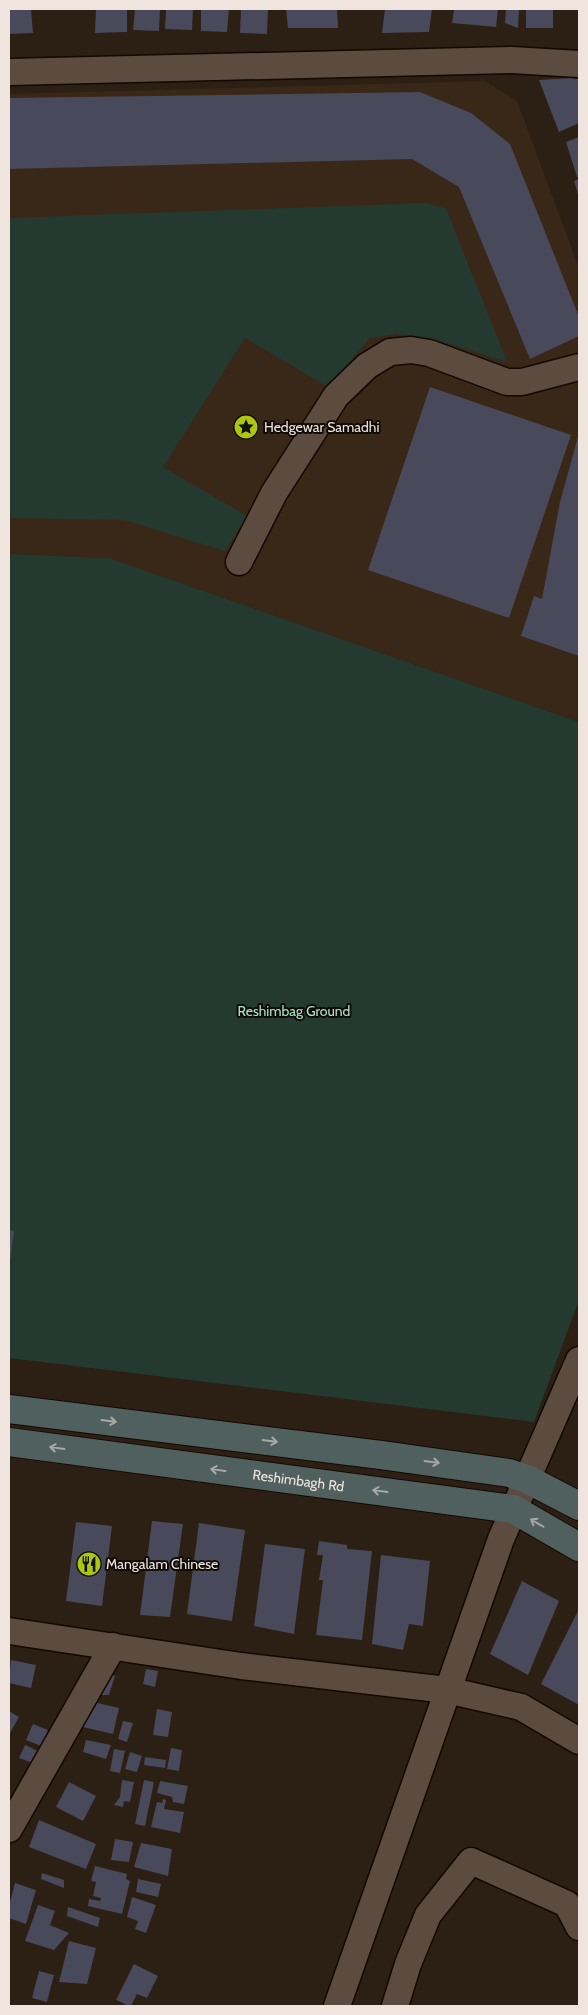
<svg xmlns="http://www.w3.org/2000/svg" width="588" height="2015" font-family="Cabin,sans-serif">
	<style>
		.built { fill: #392717 }
		.green { fill: #243a30 }
		.building { fill: #48495a }
		.lines { fill: none; stroke-linecap: round; stroke-linejoin: round }
		.minor-casing { stroke: #140801; stroke-width: 29 }
		.secondary-casing { stroke: #140801; stroke-width: 30 }
		.minor { stroke: #5b4c3f; stroke-width: 26 }
		.secondary { stroke: #50605f; stroke-width: 28 }
		.oneway { stroke: #a7a9a5 }
		.labels { text-anchor: middle; dominant-baseline: central; stroke-width: 4; stroke-linejoin: round; paint-order: stroke }
		.poi-label { font-size: 14px; fill: #efe5de; stroke: #100a06; text-anchor: start }
		.park-label { font-size: 14px; fill: #a3e5c7; stroke: #100a06 }
		.street-label { font-size: 14px; fill: #efe5de; stroke: #100a06 }
	</style>
	<rect width="100%" height="100%" fill="#2c1f13"/>
	<!-- built -->
	<polygon class="built" points="485,81 517,101 579,268 579,722 109,558 9,554 9,94"/>
	<!-- green -->
	<g class="green">
		<polygon points="425,203 446,208 507,362 434,339 397,334 370,338 328,387 245,338 163,467 247,516 225,551 124,520 9,518 9,218"/>
		<polygon points="9,554 109,558 579,722 579,1300 534,1422 9,1358"/>
	</g>
	<!-- building -->
	<g class="building">
		<polygon points="9,9 31,9 33,33 9,34"/>
		<polygon points="96,9 127,9 127,32 95,33"/>
		<polygon points="135,9 160,9 159,31 133,30"/>
		<polygon points="166,9 193,9 192,30 165,29"/>
		<polygon points="201,9 229,9 227,32 201,31"/>
		<polygon points="241,9 268,9 267,34 240,33"/>
		<polygon points="286,9 337,9 338,28 288,28"/>
		<polygon points="385,9 432,9 429,32 382,33"/>
		<polygon points="454,9 498,9 496,27 452,23"/>
		<polygon points="506,9 519,9 518,28 505,23"/>
		<rect x="526" y="9" width="27" height="19"/>
		<polygon points="570,78 579,79 579,123 559,132 539,80"/>
		<polygon points="420,92 471,113 510,144 579,317 579,336 530,359 459,187 412,159 9,169 9,98"/>
		<polygon points="579,137 579,176 577,177 566,142"/>
		<polygon points="579,179 579,197 574,181"/>
		<polygon points="430,387 571,435 509,618 368,570"/>
		<polygon points="579,433 579,656 521,636 534,596 542,599 560,502"/>
		<polygon points="9,1230 14,1231 10,1261 9,1261"/>
		<polygon points="152,1521 183,1524 170,1617 140,1615"/>
		<polygon points="76,1522 112,1526 102,1606 66,1601"/>
		<polygon points="199,1523 245,1530 232,1621 187,1614"/>
		<polygon points="319,1541 347,1545 347,1549 372,1551 362,1640 316,1635 323,1580 319,1580 323,1555 317,1555"/>
		<polygon points="265,1544 305,1549 294,1634 254,1626"/>
		<polygon points="381,1555 430,1561 423,1626 409,1624 403,1650 372,1644"/>
		<polygon points="522,1581 559,1601 528,1675 490,1654"/>
		<polygon points="579,1609 579,1705 541,1684"/>
		<polygon points="11,1660 36,1665 31,1688 9,1683"/>
		<polygon points="146,1669 158,1671 155,1687 143,1684"/>
		<polygon points="105,1673 115,1676 109,1695 98,1695"/>
		<polygon points="89,1701 119,1708 113,1734 83,1727"/>
		<polygon points="157,1709 172,1712 168,1737 153,1735"/>
		<polygon points="9,1711 19,1717 10,1733 9,1732"/>
		<polygon points="123,1721 133,1723 127,1742 118,1739"/>
		<polygon points="33,1724 48,1730 41,1746 26,1740"/>
		<polygon points="86,1740 111,1745 106,1759 83,1752"/>
		<polygon points="25,1745 38,1751 33,1763 19,1758"/>
		<polygon points="171,1748 182,1750 179,1771 167,1769"/>
		<polygon points="114,1749 125,1751 120,1773 110,1771"/>
		<polygon points="130,1752 142,1756 137,1772 125,1769"/>
		<polygon points="145,1757 166,1760 165,1768 144,1765"/>
		<polygon points="122,1780 134,1782 130,1802 124,1801 123,1807 114,1805 120,1797"/>
		<polygon points="144,1780 154,1782 145,1826 135,1824"/>
		<polygon points="160,1781 188,1786 184,1804 173,1802 172,1797 157,1793"/>
		<polygon points="69,1782 96,1796 83,1821 56,1807"/>
		<polygon points="163,1799 166,1800 164,1809 184,1812 180,1833 151,1827 157,1802 162,1803"/>
		<polygon points="39,1820 96,1844 86,1869 29,1847"/>
		<polygon points="115,1839 133,1842 129,1862 111,1860"/>
		<polygon points="141,1843 172,1849 168,1876 134,1867"/>
		<polygon points="95,1866 127,1874 126,1879 130,1881 122,1914 88,1906 89,1899 100,1901 101,1898 93,1896 96,1882 91,1881"/>
		<polygon points="42,1873 64,1880 64,1888 41,1879"/>
		<polygon points="138,1879 161,1884 158,1897 136,1892"/>
		<polygon points="15,1883 36,1890 26,1924 9,1918 9,1906"/>
		<polygon points="132,1897 156,1905 146,1933 135,1929 138,1921 127,1917"/>
		<polygon points="38,1905 55,1911 50,1925 69,1933 54,1950 25,1941"/>
		<polygon points="68,1907 100,1918 98,1927 67,1916"/>
		<polygon points="69,1941 96,1948 87,1984 59,1982"/>
		<polygon points="134,1964 158,1976 147,1998 137,1994 131,2006 129,2006 116,2000"/>
		<polygon points="39,1971 54,1975 47,2002 32,1998"/>
	</g>
	<g class="lines">
		<defs>
			<g id="minor">
				<polyline points="9,72 512,60 579,64"/>
				<polyline points="239,562 274,493 336,396 367,366 390,352 411,350 429,353 507,382 522,382 579,367"/>
				<polyline points="9,1631 241,1666 447,1690 521,1707 579,1741"/>
				<polyline points="9,1829 113,1646"/>
				<polyline points="337,2006 501,1539 579,1360"/>
				<polyline points="395,2006 408,1964 428,1915 471,1861 567,1904 579,1927"/>
			</g>
			<g id="secondary">
				<polyline points="9,1409 381,1455 509,1473 527,1479 579,1506"/>
				<path id="s1" d="M9 1442 513 1509 579 1547"/>
			</g>
		</defs>
		<!-- minor casing -->
		<use href="#minor" class="minor-casing"/>
		<!-- secondary casing -->
		<use href="#secondary" class="secondary-casing"/>
		<!-- minor -->
		<use href="#minor" class="minor"/>
		<!-- secondary -->
		<use href="#secondary" class="secondary"/>
	</g>
	<!-- one-way arrows -->
	<defs><path id="oneway-shaft" d="M-6 0H5M1.5-3L5.5 0L1.5 3" fill="none" stroke-width="1.6" stroke-linecap="round" stroke-linejoin="round" transform="scale(1.25)"/></defs>
	<g class="oneway">
		<use href="#oneway-shaft" transform="translate(109 1421) rotate(7)"/>
		<use href="#oneway-shaft" transform="translate(270 1441) rotate(7)"/>
		<use href="#oneway-shaft" transform="translate(57 1448) rotate(-172)"/>
		<use href="#oneway-shaft" transform="translate(432 1462) rotate(8)"/>
		<use href="#oneway-shaft" transform="translate(218 1470) rotate(-172)"/>
		<use href="#oneway-shaft" transform="translate(380 1491) rotate(-172)"/>
		<use href="#oneway-shaft" transform="translate(537 1523) rotate(-150)"/>
	</g>
	<!-- icons -->
	<defs>
		<symbol id="sight-disc" viewBox="-11 -11 22 22"><circle r="9.5" fill="#adc610" stroke="#100a06"/><path d="M0-6L1.8-2.2L6-1.7L2.9 1.2L3.7 5.4L0 3.3L-3.7 5.4L-2.9 1.2L-6-1.7L-1.8-2.2Z" fill="#111"/></symbol>
		<symbol id="restaurant-disc" viewBox="-11 -11 22 22"><circle r="9.5" fill="#adc610" stroke="#100a06"/><path d="M-5-6h1v4h1v-4h1v4h1v-4h1v5L-1.5 .5V6h-2V.5L-5-1ZM5-6V6H3V1.5H1.5Q1.5-4 5-6Z" fill="#111"/></symbol>
	</defs>
	<g fill-rule="evenodd">
		<use href="#sight-disc" x="232" y="413" width="28" height="28"/>
		<use href="#restaurant-disc" x="75" y="1550" width="28" height="28"/>
	</g>
	<g class="labels">
		<!-- poi labels -->
		<g class="poi-label">
			<text x="264" y="427">Hedgewar Samadhi</text>
			<text x="106" y="1564">Mangalam Chinese</text>
		</g>
		<!-- park labels -->
		<g class="park-label">
			<text x="294" y="1011">Reshimbag Ground</text>
		</g>
		<!-- street labels -->
		<g class="street-label">
			<text stroke="none"><textPath href="#s1" startOffset="292">Reshimbagh Rd</textPath></text>
		</g>
	</g>
	<!-- border -->
	<rect width="588" height="2015" fill="none" stroke="#efe5de" stroke-width="20"/>
</svg>
